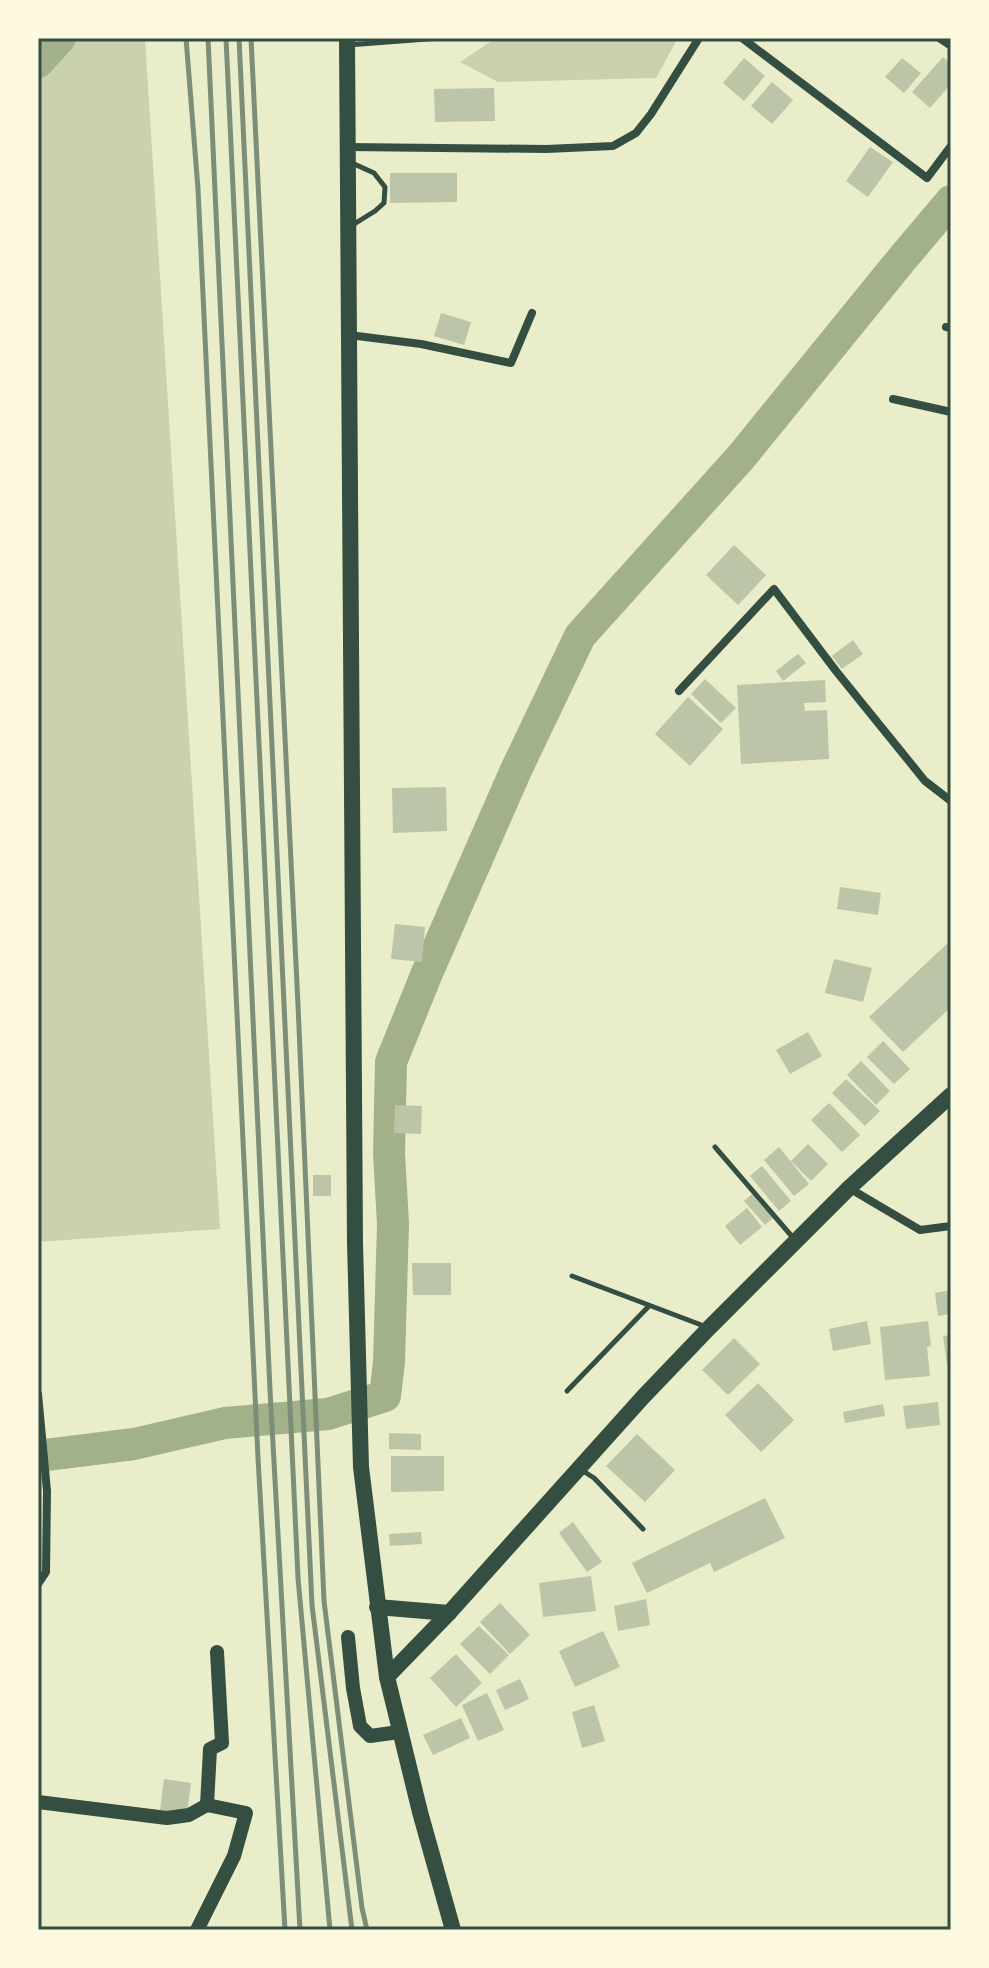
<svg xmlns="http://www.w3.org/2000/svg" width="989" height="1968" font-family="Helvetica,sans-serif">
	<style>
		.green { fill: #cad2ad }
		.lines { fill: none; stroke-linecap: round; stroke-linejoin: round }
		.river { stroke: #a3b18a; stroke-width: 32 }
		.building { fill: #bcc5a7 }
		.service { stroke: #344e41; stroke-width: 5 }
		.minor { stroke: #344e41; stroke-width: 8 }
		.secondary { stroke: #344e41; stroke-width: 14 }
		.primary { stroke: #344e41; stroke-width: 16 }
		.trunk { stroke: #344e41; stroke-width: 16 }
		.rail { stroke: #7c8e77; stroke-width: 5 }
		.neatline { fill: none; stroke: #344e41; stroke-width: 3 }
	</style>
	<rect width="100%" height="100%" fill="#e9edc9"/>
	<!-- green -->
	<g class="green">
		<polygon points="38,38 145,38 220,1229 38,1242"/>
		<polygon points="496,38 678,38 656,78 498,82 460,62"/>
	</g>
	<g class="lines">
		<!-- river -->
		<g class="river">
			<polyline points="38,62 60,38"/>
			<polyline points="38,1456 134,1444 225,1423 328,1414 385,1396 389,1362 393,1224 389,1153 391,1062 427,973 516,770 580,636 741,457 902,259 951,201"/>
		</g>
	</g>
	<!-- building -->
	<g class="building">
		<polygon points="943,57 951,64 951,84 930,108 912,92"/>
		<polygon points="744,58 765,76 744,101 723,83"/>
		<polygon points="902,58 921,73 904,93 885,77"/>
		<polygon points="772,82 793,100 772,124 751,106"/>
		<polygon points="494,88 495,121 435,122 434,89"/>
		<polygon points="870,147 893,162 868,197 846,181"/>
		<polygon points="390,173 457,173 457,202 390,203"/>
		<polygon points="441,313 471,322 464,345 434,336"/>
		<polygon points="734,545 766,575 738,605 706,575"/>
		<polygon points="853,640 863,654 842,669 832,656"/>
		<polygon points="798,654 806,663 783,681 776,671"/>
		<polygon points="705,679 736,708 721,723 691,694"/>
		<polygon points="825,680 826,702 804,703 805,711 827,710 829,759 741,764 737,685"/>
		<polygon points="688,697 723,729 690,766 655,734"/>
		<polygon points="446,787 447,831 393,833 392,788"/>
		<polygon points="840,887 881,893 878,915 837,909"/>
		<polygon points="395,924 425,927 422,962 391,959"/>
		<polygon points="951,940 951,1007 903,1052 869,1017"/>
		<polygon points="834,959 872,968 863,1002 825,993"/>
		<polygon points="808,1032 822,1056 790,1074 776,1050"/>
		<polygon points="883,1041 910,1069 894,1084 867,1057"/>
		<polygon points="861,1061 890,1091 876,1105 847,1075"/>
		<polygon points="846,1079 880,1111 865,1126 832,1093"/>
		<polygon points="829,1103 860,1135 842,1152 811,1120"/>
		<polygon points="395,1105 422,1106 421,1134 394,1133"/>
		<polygon points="808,1144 828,1164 811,1181 791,1161"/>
		<polygon points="779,1147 809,1184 794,1196 764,1160"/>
		<polygon points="762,1166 791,1201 779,1211 750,1176"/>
		<rect x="313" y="1175" width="18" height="21"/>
		<polygon points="752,1194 773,1218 765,1225 744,1201"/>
		<polygon points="747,1208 762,1227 740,1245 725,1226"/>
		<polygon points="412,1263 451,1263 451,1295 413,1295"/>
		<polygon points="951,1290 951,1314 938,1316 935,1293"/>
		<polygon points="867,1321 871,1344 833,1351 829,1329"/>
		<polygon points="928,1321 931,1346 927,1347 930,1376 885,1380 880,1327"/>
		<polygon points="951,1335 951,1364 947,1365 943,1336"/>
		<polygon points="734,1338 760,1364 728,1395 702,1370"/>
		<polygon points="758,1383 794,1420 761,1452 725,1415"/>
		<polygon points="938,1402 940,1425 906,1429 903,1406"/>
		<polygon points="883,1404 885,1416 845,1423 843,1412"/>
		<polygon points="389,1433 421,1434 421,1450 389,1449"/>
		<polygon points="637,1434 675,1470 645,1502 606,1466"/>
		<polygon points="391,1456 444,1456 444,1491 391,1492"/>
		<polygon points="765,1498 785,1538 714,1572 710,1563 647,1593 632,1563"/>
		<polygon points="573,1522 602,1562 587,1572 559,1533"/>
		<polygon points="421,1532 422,1544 390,1546 389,1534"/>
		<polygon points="591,1576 596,1611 543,1617 539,1583"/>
		<polygon points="646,1599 650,1625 618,1631 614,1606"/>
		<polygon points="500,1603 530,1635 510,1654 480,1622"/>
		<polygon points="479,1626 509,1655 490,1674 460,1644"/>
		<polygon points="603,1631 620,1667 575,1687 559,1651"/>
		<polygon points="456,1654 482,1683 456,1707 430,1678"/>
		<polygon points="520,1679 529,1699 505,1710 496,1690"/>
		<polygon points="487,1693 504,1730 478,1741 462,1705"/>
		<polygon points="594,1705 605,1741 582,1748 572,1712"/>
		<polygon points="461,1718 470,1738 433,1755 423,1735"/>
		<polygon points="164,1779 191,1783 187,1814 160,1810"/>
	</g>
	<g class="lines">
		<!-- service -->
		<g class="service">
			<polyline points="348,45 440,38"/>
			<polyline points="351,226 375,211 384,203 385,187 374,173 352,163"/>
			<polyline points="715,1147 795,1240"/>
			<polyline points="572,1276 704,1326"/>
			<polyline points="567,1391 649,1306"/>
			<polyline points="583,1471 594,1478 643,1529"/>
		</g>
		<!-- minor -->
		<g class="minor">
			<polyline points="742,38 927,178 951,146"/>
			<polyline points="939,38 951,46"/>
			<polyline points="347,147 546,149 613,146 636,133 651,114 699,38"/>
			<polyline points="946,327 951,328"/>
			<polyline points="349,335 421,344 511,363 532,313"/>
			<polyline points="893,399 951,412"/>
			<polyline points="679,691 774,589 836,671 925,781 951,801"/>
			<polyline points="849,1188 920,1230 951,1226"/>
			<polyline points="38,1394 47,1491 46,1572 38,1584"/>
		</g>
		<!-- secondary -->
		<g class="secondary">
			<polyline points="348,1637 353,1688 360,1726 370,1736 399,1732"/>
			<polyline points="38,1802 167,1818 189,1815 207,1805 246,1813 234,1856 197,1930"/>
			<polyline points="207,1805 210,1749 222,1743 217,1652"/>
		</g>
		<!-- primary -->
		<g class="primary">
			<polyline points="377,1607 449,1613"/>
			<polyline points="387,1677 449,1613 643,1397 709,1328 849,1188 951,1095"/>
		</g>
		<!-- trunk -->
		<polyline class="trunk" points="347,38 355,1243 361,1467 387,1677 420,1812 453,1930"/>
		<!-- rail -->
		<g class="rail">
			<polyline points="186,38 198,189 258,1458 285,1930"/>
			<polyline points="208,38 270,1390 300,1930"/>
			<polyline points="226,38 298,1578 330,1930"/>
			<polyline points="239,38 312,1605 352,1930"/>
			<polyline points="251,38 298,1005 324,1601 362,1908 367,1930"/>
		</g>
	</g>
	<!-- border -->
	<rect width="989" height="1968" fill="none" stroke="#fefae0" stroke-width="80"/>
	<rect x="40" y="40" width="909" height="1888" class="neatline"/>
</svg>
